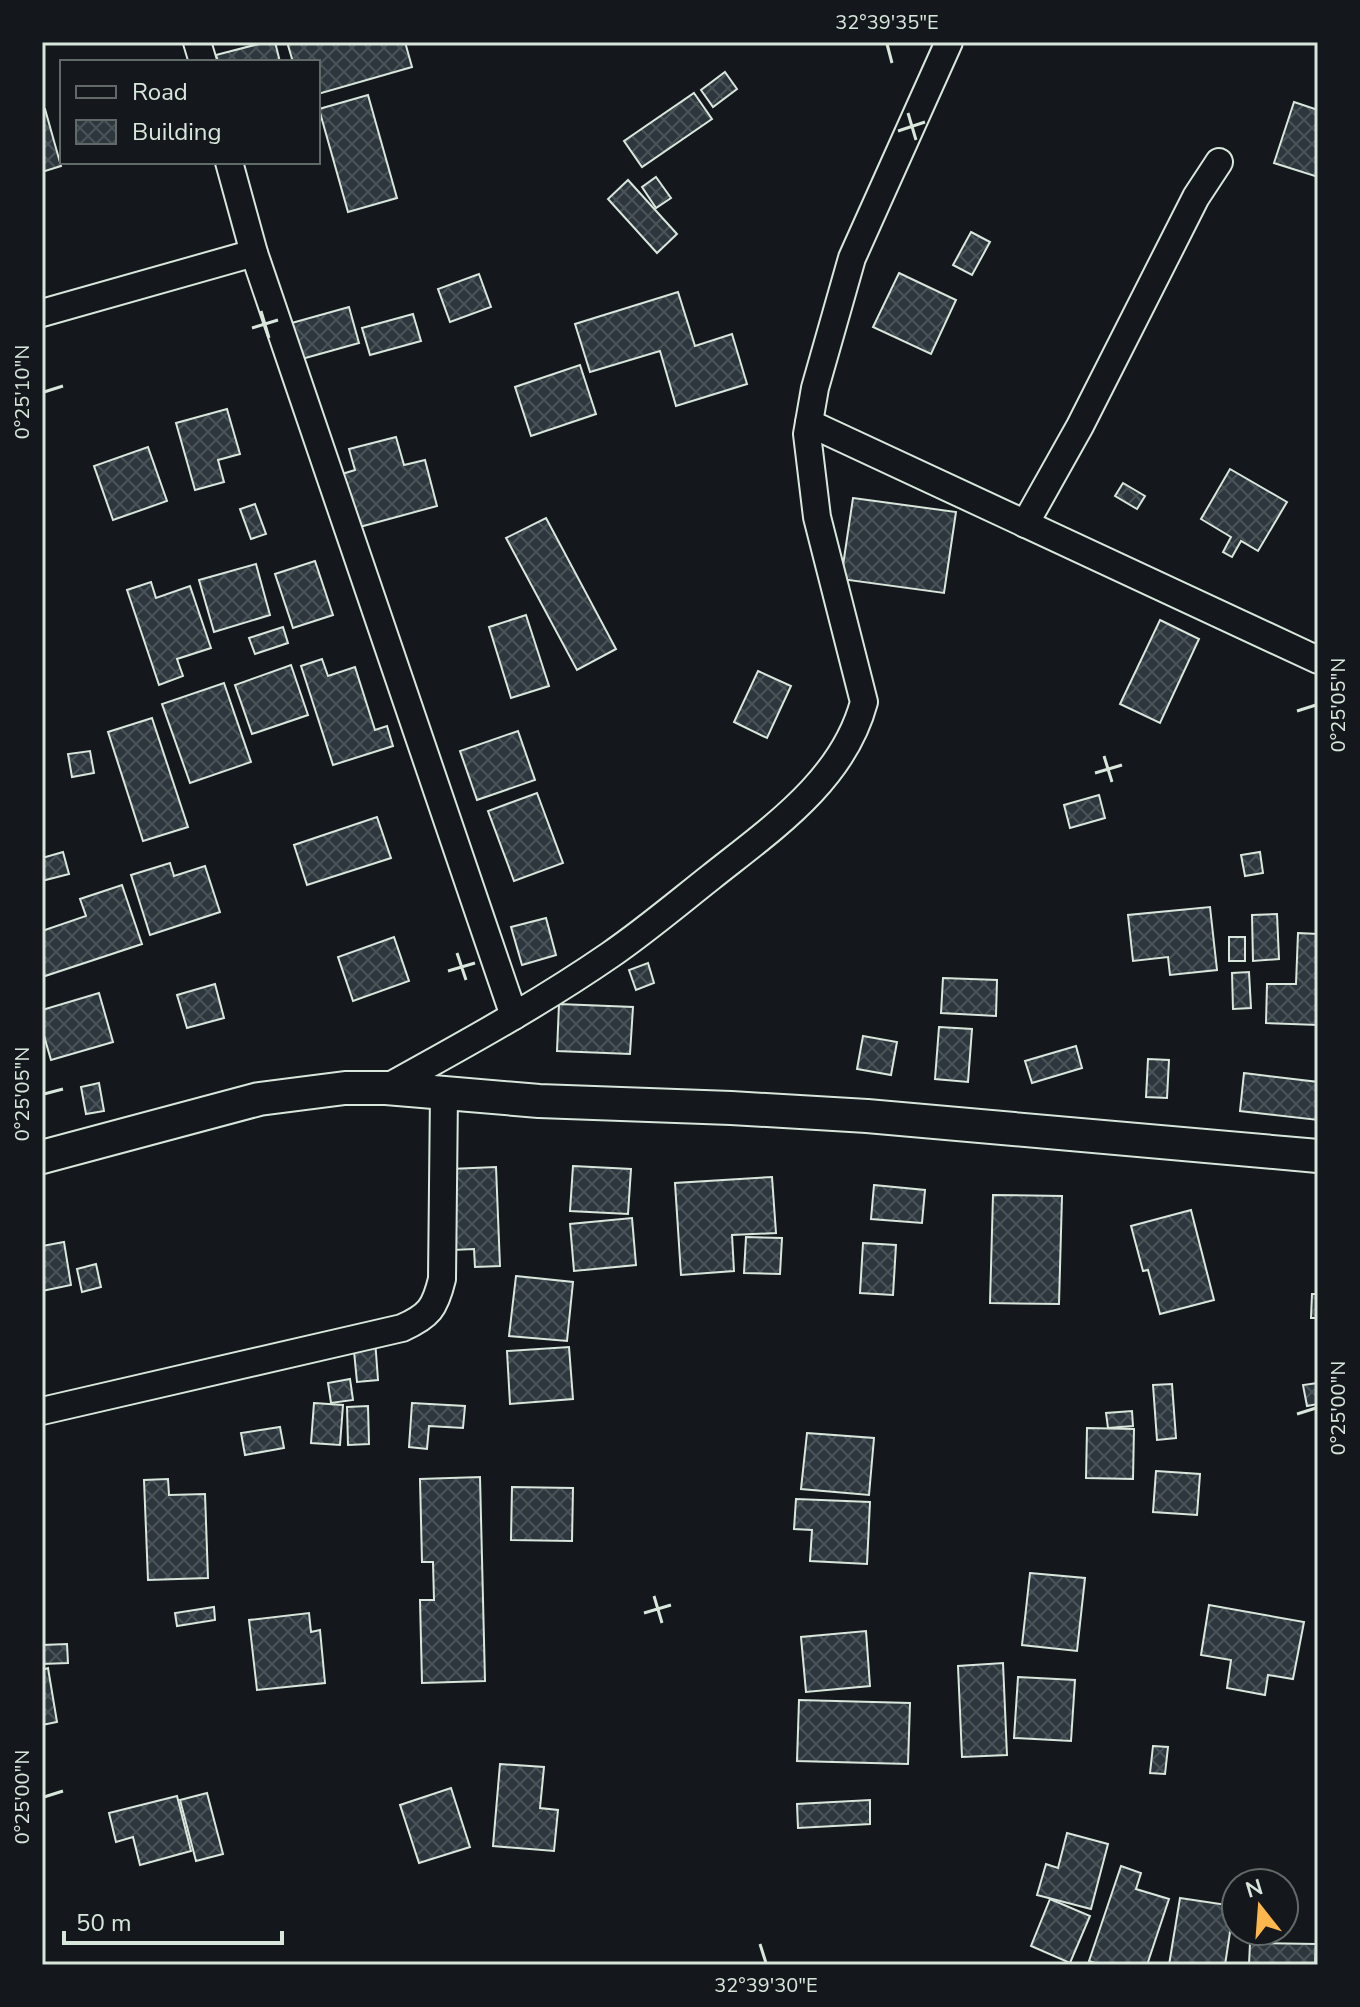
<svg xmlns="http://www.w3.org/2000/svg" width="1360" height="2007" font-family="'Nunito Sans',sans-serif">
	<style>
		.building { fill: url(#building-cross-hatch); stroke: #d8e6dc; stroke-width: 2 }
		.lines { fill: none; stroke-linecap: round; stroke-linejoin: round }
		.minor-casing { stroke: #d8e6dc; stroke-width: 30 }
		.tertiary-casing { stroke: #d8e6dc; stroke-width: 36 }
		.minor { stroke: #14181c; stroke-width: 26 }
		.tertiary { stroke: #14181c; stroke-width: 32 }
		.ticks { fill: none; stroke: #d8e6dc; stroke-width: 3 }
		.neatline { fill: none; stroke: #d8e6dc; stroke-width: 3 }
		.ticks-label { font-size: 20px; text-anchor: middle; fill: #d8e6dc }
	</style>
	<defs>
		<pattern id="building-cross-hatch" width="8" height="8" patternUnits="userSpaceOnUse" patternTransform="scale(2)"><rect width="8" height="8" fill="#2c363c"/><path d="M0 0l8 8M0 8l8-8" fill="none" stroke="#4a5358"/></pattern>
	</defs>
	<rect width="100%" height="100%" fill="#14181c"/>
	<!-- building -->
	<g class="building">
		<polygon points="266,42 275,42 280,62 218,62 216,55"/>
		<polygon points="287,42 405,42 412,67 318,94 318,62 293,62"/>
		<polygon points="725,72 737,89 713,107 701,90"/>
		<polygon points="694,93 712,119 642,167 624,141"/>
		<polygon points="368,95 397,198 348,212 319,109"/>
		<polygon points="1294,102 1318,110 1318,177 1274,163"/>
		<polygon points="42,109 45,109 61,166 42,172"/>
		<polygon points="656,177 671,198 656,208 642,187"/>
		<polygon points="628,180 677,234 657,253 608,199"/>
		<polygon points="971,232 990,242 972,275 953,265"/>
		<polygon points="899,273 956,300 931,354 873,327"/>
		<polygon points="479,274 491,307 450,322 438,289"/>
		<polygon points="678,292 695,346 732,334 747,384 676,406 660,351 590,372 575,324"/>
		<polygon points="349,307 359,343 291,362 281,326"/>
		<polygon points="413,314 421,341 370,355 362,328"/>
		<polygon points="580,365 596,414 531,436 515,387"/>
		<polygon points="227,409 240,454 218,460 224,482 195,490 176,423"/>
		<polygon points="396,437 404,465 425,460 437,506 356,528 342,474 355,470 349,449"/>
		<polygon points="148,447 167,501 113,520 94,466"/>
		<polygon points="1230,469 1287,502 1258,551 1241,541 1232,557 1223,552 1231,537 1201,519"/>
		<polygon points="1123,483 1145,496 1137,509 1115,496"/>
		<polygon points="853,498 956,512 944,593 841,579"/>
		<polygon points="255,504 266,534 251,539 240,509"/>
		<polygon points="546,518 616,649 577,670 506,538"/>
		<polygon points="315,561 333,615 293,628 275,574"/>
		<polygon points="256,564 270,615 214,632 199,580"/>
		<polygon points="151,582 156,598 190,586 211,648 177,659 183,676 159,685 127,590"/>
		<polygon points="526,615 549,686 511,698 489,627"/>
		<polygon points="1160,620 1199,639 1160,723 1120,704"/>
		<polygon points="283,627 288,643 255,654 249,638"/>
		<polygon points="322,659 328,676 355,667 375,730 387,726 393,746 333,765 301,666"/>
		<polygon points="291,665 308,715 252,734 235,685"/>
		<polygon points="758,671 791,686 767,738 734,722"/>
		<polygon points="224,683 251,762 190,783 162,704"/>
		<polygon points="152,718 188,827 143,841 108,732"/>
		<polygon points="518,731 535,780 477,800 460,751"/>
		<polygon points="90,751 94,773 72,777 68,754"/>
		<polygon points="537,793 563,863 514,881 488,811"/>
		<polygon points="1099,795 1105,818 1070,828 1064,805"/>
		<polygon points="377,817 391,858 307,885 294,845"/>
		<polygon points="63,852 69,874 42,881 42,858"/>
		<polygon points="1260,852 1263,873 1245,876 1241,855"/>
		<polygon points="170,863 174,876 205,866 220,912 150,935 131,875"/>
		<polygon points="122,885 142,944 42,977 42,931 86,916 80,899"/>
		<polygon points="1210,907 1217,970 1170,975 1168,957 1133,961 1128,915"/>
		<polygon points="1277,914 1279,959 1253,961 1252,915"/>
		<polygon points="546,918 556,955 522,965 511,927"/>
		<polygon points="1298,933 1318,934 1318,1025 1266,1023 1267,984 1296,984"/>
		<polygon points="394,937 409,981 353,1001 338,957"/>
		<rect x="1229" y="937" width="16" height="24"/>
		<polygon points="648,963 654,983 636,990 629,970"/>
		<polygon points="1249,972 1251,1008 1233,1009 1232,973"/>
		<polygon points="943,978 997,980 996,1016 941,1013"/>
		<polygon points="215,984 224,1018 187,1028 177,995"/>
		<polygon points="99,993 113,1042 51,1060 42,1029 42,1010"/>
		<polygon points="559,1004 633,1007 630,1054 557,1051"/>
		<polygon points="939,1027 972,1029 968,1082 935,1079"/>
		<polygon points="863,1036 897,1042 891,1075 857,1069"/>
		<polygon points="1076,1046 1082,1068 1032,1083 1025,1061"/>
		<polygon points="1148,1059 1169,1060 1167,1098 1146,1097"/>
		<polygon points="1244,1073 1318,1082 1318,1120 1240,1111"/>
		<polygon points="99,1083 104,1111 86,1114 81,1087"/>
		<polygon points="573,1166 631,1169 628,1214 570,1211"/>
		<polygon points="496,1167 500,1266 475,1267 474,1249 453,1250 450,1169"/>
		<polygon points="772,1177 776,1233 732,1235 734,1271 681,1275 675,1183"/>
		<polygon points="874,1185 925,1190 922,1223 871,1219"/>
		<polygon points="993,1195 1062,1196 1059,1304 990,1303"/>
		<polygon points="1191,1210 1214,1300 1160,1314 1148,1270 1143,1271 1131,1226"/>
		<polygon points="632,1218 636,1265 574,1271 570,1224"/>
		<polygon points="746,1237 782,1238 780,1274 744,1273"/>
		<polygon points="64,1242 71,1285 42,1291 42,1246"/>
		<polygon points="863,1243 896,1245 893,1295 860,1293"/>
		<polygon points="96,1264 101,1287 82,1292 77,1269"/>
		<polygon points="516,1276 573,1282 567,1341 509,1336"/>
		<polygon points="1312,1294 1318,1294 1318,1318 1311,1318"/>
		<polygon points="375,1339 378,1380 357,1382 353,1341"/>
		<polygon points="569,1347 573,1399 510,1404 507,1351"/>
		<polygon points="350,1379 353,1400 331,1403 328,1383"/>
		<polygon points="1318,1383 1318,1404 1307,1406 1303,1385"/>
		<polygon points="1172,1384 1176,1438 1157,1440 1153,1385"/>
		<polygon points="314,1403 343,1405 340,1445 311,1443"/>
		<polygon points="412,1403 465,1406 463,1428 429,1426 427,1449 409,1447"/>
		<polygon points="368,1406 369,1444 348,1445 347,1407"/>
		<polygon points="1132,1411 1133,1426 1108,1428 1106,1413"/>
		<polygon points="280,1427 284,1448 245,1455 241,1433"/>
		<polygon points="1087,1428 1134,1429 1133,1479 1086,1478"/>
		<polygon points="807,1433 874,1438 869,1495 801,1489"/>
		<polygon points="1156,1471 1200,1474 1197,1515 1153,1512"/>
		<polygon points="480,1477 485,1681 422,1683 420,1600 434,1600 433,1562 422,1562 420,1479"/>
		<polygon points="168,1479 169,1495 205,1494 208,1578 148,1580 144,1480"/>
		<polygon points="512,1487 573,1488 572,1541 511,1540"/>
		<polygon points="796,1499 870,1502 867,1564 810,1561 812,1530 794,1529"/>
		<polygon points="1030,1573 1085,1578 1077,1651 1022,1645"/>
		<polygon points="1209,1605 1304,1622 1293,1679 1268,1675 1265,1695 1227,1688 1231,1660 1201,1655"/>
		<polygon points="214,1607 215,1620 177,1626 175,1613"/>
		<polygon points="309,1613 311,1632 320,1630 325,1683 257,1690 249,1620"/>
		<polygon points="866,1631 870,1686 806,1692 801,1637"/>
		<polygon points="67,1644 68,1663 42,1664 42,1645"/>
		<polygon points="1003,1663 1007,1755 962,1757 958,1666"/>
		<polygon points="48,1668 57,1722 42,1725 42,1670"/>
		<polygon points="1018,1677 1075,1680 1071,1741 1014,1738"/>
		<polygon points="799,1700 910,1703 908,1764 797,1761"/>
		<polygon points="1153,1746 1168,1747 1165,1774 1150,1773"/>
		<polygon points="500,1764 544,1767 540,1808 558,1810 554,1851 493,1846"/>
		<polygon points="451,1788 470,1847 419,1863 400,1805"/>
		<polygon points="207,1793 223,1854 196,1861 180,1800"/>
		<polygon points="177,1796 191,1851 140,1865 133,1837 116,1842 109,1813"/>
		<polygon points="870,1800 870,1824 798,1828 797,1804"/>
		<polygon points="1067,1833 1108,1844 1091,1909 1037,1895 1046,1864 1058,1868"/>
		<polygon points="1121,1866 1141,1873 1136,1889 1169,1899 1147,1965 1101,1965 1089,1961"/>
		<polygon points="1180,1898 1234,1906 1225,1965 1169,1965"/>
		<polygon points="1050,1899 1090,1916 1070,1963 1031,1946"/>
		<polygon points="1250,1943 1316,1944 1315,1965 1249,1965"/>
	</g>
	<g class="lines">
		<defs>
			<g id="minor">
				<polyline points="197,42 203,62"/>
				<polyline points="229,162 254,253 514,1016"/>
				<polyline points="42,313 254,253"/>
				<polyline points="809,423 1318,660"/>
				<polyline points="1025,524 1080,426 1196,197 1219,162"/>
				<path d="M386 1088C462 1046 539 1004 610 955 645 931 678 903 711 877 771 829 843 781 864 702L817 517 807 434 815 388 852 258 949 42"/>
				<path d="M42 1411 402 1328C429 1316 435 1308 442 1279L444 1093"/>
			</g>
			<polyline id="tertiary" points="42,1157 259,1099 345,1088 386,1088 539,1101 731,1108 867,1116 1318,1156"/>
		</defs>
		<!-- minor casing -->
		<use href="#minor" class="minor-casing"/>
		<!-- tertiary casing -->
		<use href="#tertiary" class="tertiary-casing"/>
		<!-- minor -->
		<use href="#minor" class="minor"/>
		<!-- tertiary -->
		<use href="#tertiary" class="tertiary"/>
	</g>
	<!-- ticks -->
	<path class="ticks" d="M887 44 892 63M908 113 916 140M898 131 925 122M261 311 269 338M252 328 278 320M44 392 63 386M1297 711 1316 705M1104 756 1112 782M1095 773 1122 765M457 953 466 980M448 971 475 963M44 1094 63 1089M1297 1414 1316 1408M654 1596 662 1623M644 1613 671 1605M44 1797 63 1791M760 1944 766 1963"/>
	<!-- border -->
	<rect width="1360" height="2007" fill="none" stroke="#14181c" stroke-width="88"/>
	<!-- legend -->
	<rect x="60" y="60" width="260" height="104" fill="#14181c" stroke="#626a69" stroke-width="2"/>
	<rect x="76" y="86" width="40" height="12" fill="#14181c" stroke="#626a69" stroke-width="2"/>
	<text x="132" y="100" font-size="24" fill="#d8e6dc">Road</text>
	<rect x="76" y="120" width="40" height="24" fill="url(#building-cross-hatch)" stroke="#626a69" stroke-width="2"/>
	<text x="132" y="140" font-size="24" fill="#d8e6dc">Building</text>
	<!-- north arrow -->
	<g transform="translate(1260 1907) rotate(343)"><circle r="38" fill="#14181c" stroke="#626a69" stroke-width="2"/>
	<path d="M0-6L14 30L0 20L-14 30Z" fill="#ffb74d"/>
	<text y="-12" font-size="22" font-weight="bold" text-anchor="middle" fill="#d8e6dc">N</text>
	</g>
	<!-- scale -->
	<path d="M64 1931v12h218v-12" fill="none" stroke="#d8e6dc" stroke-width="4"/>
	<text x="76" y="1931" font-size="24" fill="#d8e6dc" stroke="#14181c" stroke-width="6" paint-order="stroke">50 m</text>
	<rect x="44" y="44" width="1272" height="1919" class="neatline"/>
	<g class="ticks-label">
		<text x="887" y="29">32°39'35"E</text>
		<text transform="translate(22 392) rotate(-90)" y="7">0°25'10"N</text>
		<text transform="translate(1338 705) rotate(-90)" y="7">0°25'05"N</text>
		<text transform="translate(22 1094) rotate(-90)" y="7">0°25'05"N</text>
		<text transform="translate(1338 1408) rotate(-90)" y="7">0°25'00"N</text>
		<text transform="translate(22 1797) rotate(-90)" y="7">0°25'00"N</text>
		<text x="766" y="1992">32°39'30"E</text>
	</g>
</svg>
